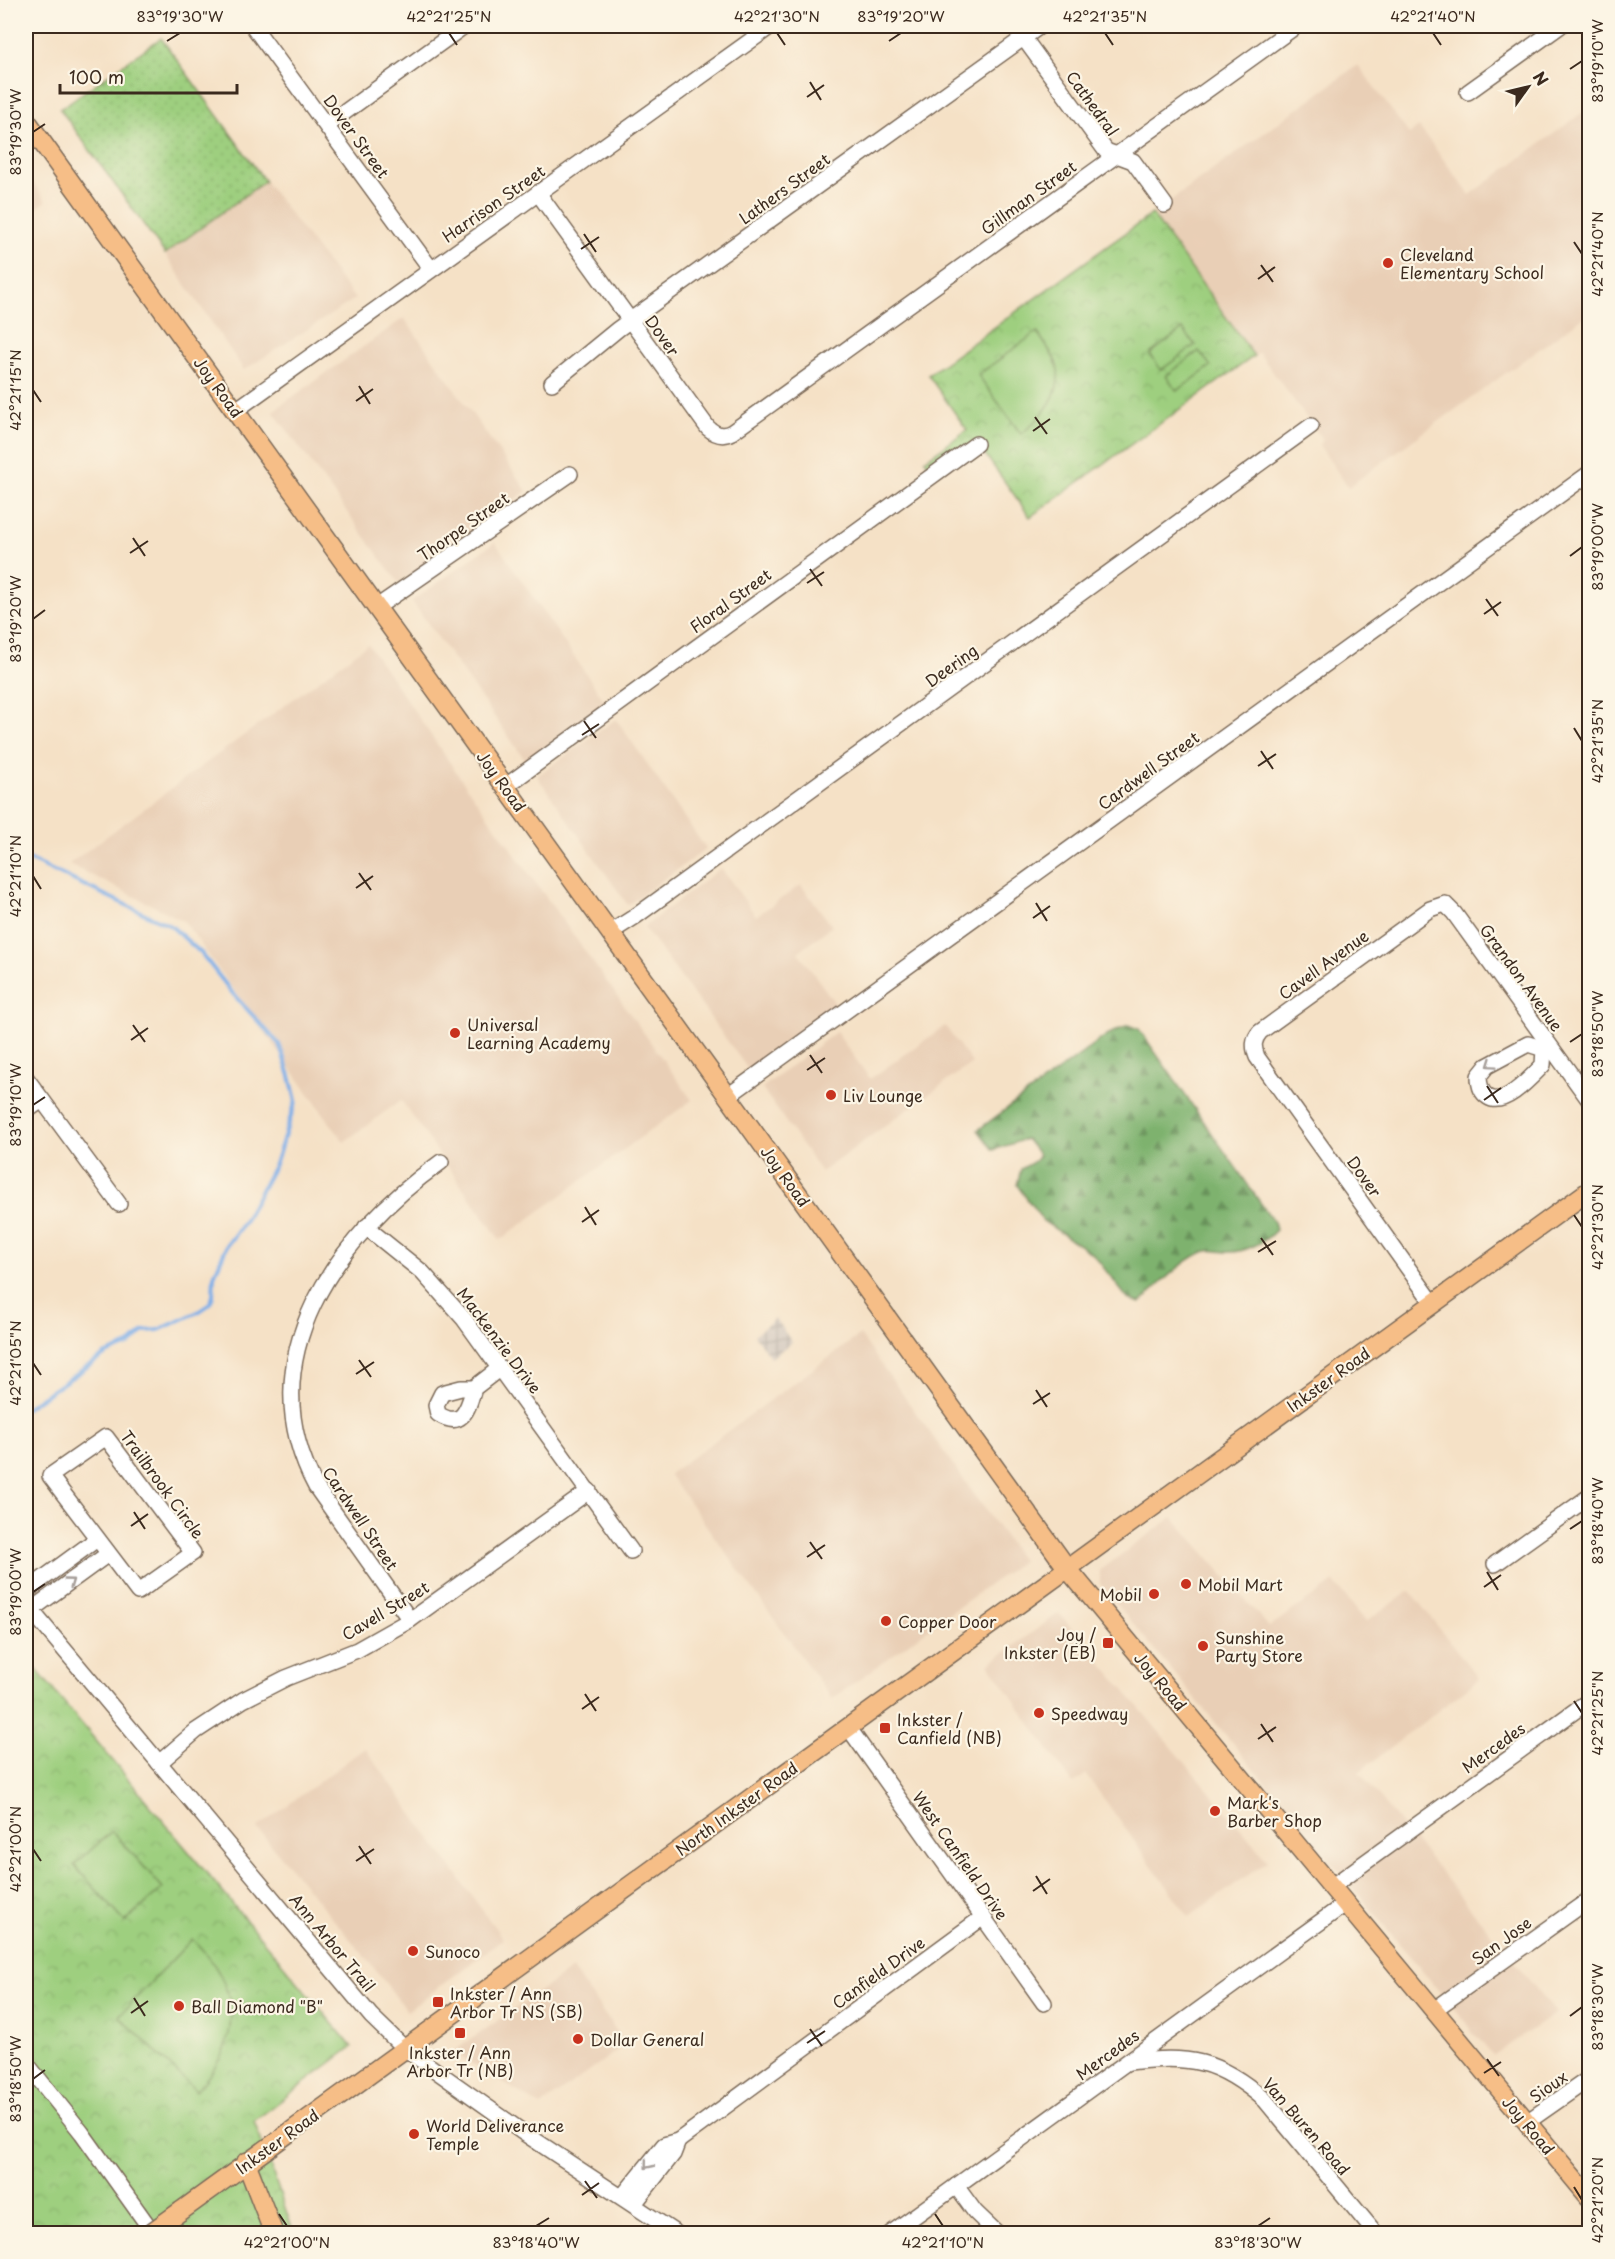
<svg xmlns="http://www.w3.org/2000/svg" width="1615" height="2259" font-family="'Playpen Sans',sans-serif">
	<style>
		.built { fill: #e9cfb6 }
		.industrial { fill: url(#industrial-grid) }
		.grass { fill: url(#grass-dots); stroke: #6c7c4e; stroke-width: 1.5 }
		.forest { fill: url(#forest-firs); stroke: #5c6e46; stroke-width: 1.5 }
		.park { fill: url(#park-crowns); stroke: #6c7c4e; stroke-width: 1.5 }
		.garden { fill: #9ecf7f; stroke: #6c7c4e; stroke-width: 1.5 }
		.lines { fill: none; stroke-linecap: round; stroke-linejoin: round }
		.stream { stroke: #7daee8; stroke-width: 4 }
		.minor-casing { stroke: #7c6a59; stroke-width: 18 }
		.major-casing { stroke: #7c6a59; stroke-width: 21 }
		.minor { stroke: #fff; stroke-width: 15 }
		.major { stroke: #f6be87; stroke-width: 18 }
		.major-bridge-casing { stroke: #7c6a59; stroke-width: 21; stroke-linecap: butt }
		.major-bridge { stroke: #f6be87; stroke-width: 18 }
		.oneway { stroke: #a79f9a }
		.ticks { fill: none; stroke: #3b2a1e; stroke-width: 2 }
		.poi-dot { fill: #c8321e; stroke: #fcf5e5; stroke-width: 2 }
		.labels { text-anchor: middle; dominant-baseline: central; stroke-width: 4.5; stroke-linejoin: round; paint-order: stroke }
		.street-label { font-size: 16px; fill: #3b2a1e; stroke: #fcf5e5 }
		.poi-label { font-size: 16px; fill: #3b2a1e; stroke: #fcf5e5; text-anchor: start }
		.neatline { fill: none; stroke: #3b2a1e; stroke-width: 2 }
		.ticks-label { font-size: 15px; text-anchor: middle; fill: #3b2a1e }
	</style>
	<defs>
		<pattern id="industrial-grid" width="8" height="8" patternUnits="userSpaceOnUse" patternTransform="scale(1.5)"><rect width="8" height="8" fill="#cec2b9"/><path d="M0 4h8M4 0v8" fill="none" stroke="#a89e96"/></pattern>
		<pattern id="grass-dots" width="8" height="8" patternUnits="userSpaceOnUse" patternTransform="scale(1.5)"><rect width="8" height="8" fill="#9ecf7f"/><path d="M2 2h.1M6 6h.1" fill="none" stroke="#89b26d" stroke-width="1.8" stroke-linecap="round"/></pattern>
		<pattern id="forest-firs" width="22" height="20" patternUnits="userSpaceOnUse" patternTransform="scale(1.5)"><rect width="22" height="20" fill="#7eb26e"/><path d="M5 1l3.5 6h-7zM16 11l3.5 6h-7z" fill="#68915a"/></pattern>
		<pattern id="park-crowns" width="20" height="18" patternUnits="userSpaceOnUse" patternTransform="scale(1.5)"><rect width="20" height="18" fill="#9ecf7f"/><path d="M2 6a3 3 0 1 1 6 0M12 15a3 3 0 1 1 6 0" fill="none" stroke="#89b26d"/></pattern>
	</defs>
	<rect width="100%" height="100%" fill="#fcf5e5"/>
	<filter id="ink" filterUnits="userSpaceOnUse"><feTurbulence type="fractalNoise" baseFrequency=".0167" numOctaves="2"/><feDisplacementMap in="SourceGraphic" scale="12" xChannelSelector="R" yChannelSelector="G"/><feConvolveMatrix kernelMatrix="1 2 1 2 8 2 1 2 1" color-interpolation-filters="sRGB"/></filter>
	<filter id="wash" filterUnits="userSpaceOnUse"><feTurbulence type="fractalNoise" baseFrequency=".008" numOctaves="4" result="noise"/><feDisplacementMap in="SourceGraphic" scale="24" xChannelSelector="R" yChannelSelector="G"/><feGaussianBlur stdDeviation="1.35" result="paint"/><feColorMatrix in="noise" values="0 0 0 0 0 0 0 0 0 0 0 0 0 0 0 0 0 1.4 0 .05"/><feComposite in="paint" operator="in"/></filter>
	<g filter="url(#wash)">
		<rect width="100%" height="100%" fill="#f5e1c6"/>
		<!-- built -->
		<g class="built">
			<polygon points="1358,65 1409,134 1419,127 1470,195 1589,108 1589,313 1348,487 1319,445 1323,440 1259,353 1254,356 1152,214"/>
			<polygon points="26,173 46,201 26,217"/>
			<polygon points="265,181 355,299 244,370 165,254"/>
			<polygon points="404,318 527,491 399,583 273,411"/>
			<polygon points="495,542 606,703 526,761 412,601"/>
			<polygon points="368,644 466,786 692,1100 500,1240 401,1100 344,1142 184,921 69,864"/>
			<polygon points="616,719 706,849 628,905 537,776"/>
			<polygon points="721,868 756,916 801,885 832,926 798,952 837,1006 748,1069 644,927"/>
			<polygon points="945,1026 972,1063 821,1172 762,1088 836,1032 870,1079"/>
			<polygon points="860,1335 1022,1561 832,1699 669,1474"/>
			<polygon points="1173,1517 1269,1627 1334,1582 1366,1622 1410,1591 1479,1679 1359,1772 1556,2013 1493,2056 1100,1584 1100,1570"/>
			<polygon points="1059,1613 1268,1861 1189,1917 1086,1774 1073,1784 989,1664"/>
			<polygon points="365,1748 503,1939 407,2011 371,1964 257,1828"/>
			<polygon points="572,1969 626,2044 541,2106 453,2052"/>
		</g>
		<!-- industrial -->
		<polygon class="industrial" points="775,1319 792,1342 771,1358 754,1335"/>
		<!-- grass -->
		<polygon class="grass" points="161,38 265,181 165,254 60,109"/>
		<!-- forest -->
		<path class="forest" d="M1128 1025 1139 1029 1274 1222 1276 1230C1265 1242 1246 1252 1230 1252 1223 1253 1214 1249 1207 1251 1186 1256 1156 1288 1140 1303L1128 1299 1093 1254 1043 1221 1017 1185 1021 1169 1035 1161 1039 1155 1026 1139 993 1150 978 1130 1107 1035Z"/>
		<!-- park -->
		<g class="park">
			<polygon points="1152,214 1254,356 1030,517 977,443 935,473 925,460 967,430 928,375"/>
			<polygon points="26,1657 352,2047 254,2121 294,2233 26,2233"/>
		</g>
		<!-- garden -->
		<g class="garden">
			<polygon points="1183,329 1195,345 1161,370 1150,354"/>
			<path d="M1037 332C1044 343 1056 357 1058 370 1061 397 1040 419 1021 434L978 375Z"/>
			<polygon points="1199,351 1211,366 1177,391 1166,376"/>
			<polygon points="112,1831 163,1888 125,1922 74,1865"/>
			<path d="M192 1939C242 1987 244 2040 196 2091L119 2016Z"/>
		</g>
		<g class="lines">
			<!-- stream -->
			<polyline class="stream" points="26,858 171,926 201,953 234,995 279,1044 290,1076 296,1101 275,1164 244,1222 227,1245 214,1276 213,1296 210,1304 198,1312 159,1330 144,1331 129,1345 106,1354 26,1408"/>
		</g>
	</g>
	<g filter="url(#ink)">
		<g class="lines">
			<defs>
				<g id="minor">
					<polyline points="253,26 431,269"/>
					<polyline points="1015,26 1106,151 1133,161 1165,205"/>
					<polyline points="1468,92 1560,26"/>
					<polyline points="327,125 464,26"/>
					<path d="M538 193 708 428C716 435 723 437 732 432L1296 26"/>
					<polyline points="552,383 618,329 1040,26"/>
					<polyline points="236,410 771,26"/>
					<polyline points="377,607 570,474"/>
					<polyline points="506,786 976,444"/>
					<polyline points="611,932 636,916 1311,426"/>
					<path d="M1544 1049 1528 1044 1487 1066 1479 1076C1479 1084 1480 1092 1488 1097 1504 1108 1532 1076 1543 1065L1544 1049 1549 1045"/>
					<polyline points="26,1078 119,1204"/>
					<polyline points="728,1096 1590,473"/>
					<polyline points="26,1111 42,1100"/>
					<polyline points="366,1227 422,1272 464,1319 631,1551"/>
					<path d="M1433 1303 1257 1057C1253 1047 1253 1040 1260 1032L1430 909 1445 904 1454 913 1590 1101"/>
					<path d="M474 1388C468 1408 463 1430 438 1414L436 1405 442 1393 461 1388H474L500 1368"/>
					<polygon points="106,1437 193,1553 138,1592 50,1476"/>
					<polyline points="1495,1564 1590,1496"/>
					<polyline points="26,1591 97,1539"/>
					<polyline points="26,1604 371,2016 404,2048 521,2131 677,2234"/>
					<polyline points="31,1610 108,1554"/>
					<path d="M410 1620 316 1487C247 1358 337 1236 441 1162"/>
					<polyline points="848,1727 1044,2003"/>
					<polyline points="159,1763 196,1731 243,1700 286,1678 357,1650 410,1620 589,1491"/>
					<polyline points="1331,1887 1590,1700"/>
					<polyline points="1434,2010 1590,1899"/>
					<path d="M1129 2062C1189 2055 1218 2059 1265 2100L1376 2234"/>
					<polyline points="26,2063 82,2133 154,2234"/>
					<polyline points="1527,2122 1590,2078"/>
					<polyline points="956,2186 975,2212 998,2234"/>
					<polyline points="622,2197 664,2145 678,2141 983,1917"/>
					<polyline points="634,2204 673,2154 678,2141"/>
					<polyline points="890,2234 1345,1904"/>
				</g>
				<g id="major">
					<polyline points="26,120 1067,1568 1590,2198"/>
					<polyline points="246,2162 274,2234"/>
					<polyline points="181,2211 1590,1190"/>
				</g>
			</defs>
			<!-- minor casing -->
			<use href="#minor" class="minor-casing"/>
			<!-- major casing -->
			<use href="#major" class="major-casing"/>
			<!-- minor -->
			<use href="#minor" class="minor"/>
			<!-- major -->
			<use href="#major" class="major"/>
			<defs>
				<polyline id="major-bridge" points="149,2234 181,2211"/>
			</defs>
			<!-- major-bridge casing -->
			<use href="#major-bridge" class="major-bridge-casing"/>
			<!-- major-bridge -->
			<use href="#major-bridge" class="major-bridge"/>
		</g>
		<!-- one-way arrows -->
		<defs><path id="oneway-chevron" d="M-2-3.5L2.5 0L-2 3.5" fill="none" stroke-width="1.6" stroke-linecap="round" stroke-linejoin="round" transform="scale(1.5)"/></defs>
		<g class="oneway">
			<use href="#oneway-chevron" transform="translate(1491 1064) rotate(145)"/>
			<use href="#oneway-chevron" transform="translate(70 1582) rotate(-36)"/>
			<use href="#oneway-chevron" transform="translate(648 2165) rotate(129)"/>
		</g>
	</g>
	<!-- ticks -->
	<path class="ticks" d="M449 33 457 45M777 33 785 45M1105 33 1113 45M1433 33 1441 45M167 41 180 33M889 41 901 33M1570 69 1582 61M810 82 821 100M807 97 824 85M33 132 45 124M584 234 596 252M1574 242 1582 254M581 249 599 237M1261 265 1273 282M1258 279 1275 267M359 386 370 404M33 390 41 402M356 401 373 389M1035 417 1047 434M1033 431 1050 419M133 538 145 556M130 553 148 541M1570 556 1582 547M810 569 822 586M807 583 824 572M1486 599 1498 616M1484 614 1501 602M33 619 45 610M584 721 596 738M1574 728 1582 741M582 735 599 724M1261 751 1273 769M1258 766 1276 754M359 873 371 890M33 876 41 889M356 888 373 876M1036 903 1047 921M1033 918 1050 906M133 1025 145 1042M131 1040 148 1028M1570 1042 1582 1034M810 1055 822 1073M807 1070 825 1058M1487 1086 1498 1103M1484 1100 1501 1088M33 1105 45 1097M585 1207 596 1225M1574 1215 1582 1227M582 1222 599 1210M1261 1238 1273 1255M1258 1252 1276 1241M359 1360 371 1377M33 1363 41 1375M356 1374 374 1362M1036 1390 1047 1407M1033 1404 1050 1393M134 1512 145 1529M131 1526 148 1514M1570 1529 1582 1521M810 1542 822 1559M807 1557 825 1545M1487 1572 1498 1590M1484 1587 1501 1575M33 1592 45 1584M585 1694 596 1711M1574 1701 1582 1713M582 1709 599 1697M1261 1724 1273 1742M1258 1739 1276 1727M359 1846 371 1864M33 1849 41 1861M356 1861 374 1849M1036 1876 1047 1894M1033 1891 1050 1879M134 1998 145 2016M131 2013 148 2001M1570 2016 1582 2007M810 2029 822 2046M807 2043 825 2031M1487 2059 1499 2076M1484 2073 1501 2062M33 2079 45 2070M585 2181 597 2198M1574 2187 1582 2200M582 2195 599 2183M279 2214 287 2226M935 2214 943 2226M536 2226 549 2218M1258 2226 1270 2218"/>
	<!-- markers -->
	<g class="poi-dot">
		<circle cx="1388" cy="263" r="6"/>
		<circle cx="455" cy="1033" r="6"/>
		<circle cx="831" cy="1095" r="6"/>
		<circle cx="1186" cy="1584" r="6"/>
		<circle cx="1154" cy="1594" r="6"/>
		<circle cx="886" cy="1621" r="6"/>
		<rect x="1102" y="1637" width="12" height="12" rx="3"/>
		<circle cx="1203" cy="1646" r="6"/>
		<circle cx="1039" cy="1713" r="6"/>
		<rect x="879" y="1722" width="12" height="12" rx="3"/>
		<circle cx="1215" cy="1811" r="6"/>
		<circle cx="413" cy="1951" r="6"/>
		<rect x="432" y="1996" width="12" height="12" rx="3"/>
		<circle cx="179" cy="2006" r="6"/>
		<rect x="454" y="2027" width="12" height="12" rx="3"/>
		<circle cx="578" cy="2039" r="6"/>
		<circle cx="414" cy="2134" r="6"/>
	</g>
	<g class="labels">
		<!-- street labels -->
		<g class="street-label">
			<text transform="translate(1093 103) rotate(54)">Cathedral</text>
			<text transform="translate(357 136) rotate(54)">Dover Street</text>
			<text transform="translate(784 188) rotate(-36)">Lathers Street</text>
			<text transform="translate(1028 197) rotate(-36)">Gillman Street</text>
			<text transform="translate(493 203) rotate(-35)">Harrison Street</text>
			<text transform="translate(663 335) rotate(54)">Dover</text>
			<text transform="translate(219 387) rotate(54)">Joy Road</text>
			<text transform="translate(463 526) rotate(-35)">Thorpe Street</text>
			<text transform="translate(730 600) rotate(-36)">Floral Street</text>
			<text transform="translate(951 665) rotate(-36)">Deering</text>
			<text transform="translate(1148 770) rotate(-36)">Cardwell Street</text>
			<text transform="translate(502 781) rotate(54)">Joy Road</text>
			<text transform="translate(1323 964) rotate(-36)">Cavell Avenue</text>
			<text transform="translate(1522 977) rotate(54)">Grandon Avenue</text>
			<text transform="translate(786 1176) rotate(54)">Joy Road</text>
			<text transform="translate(1365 1176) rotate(54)">Dover</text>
			<text transform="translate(500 1340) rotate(53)">Mackenzie Drive</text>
			<text transform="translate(1328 1379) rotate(-36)">Inkster Road</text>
			<text transform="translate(163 1484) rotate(54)">Trailbrook Circle</text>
			<text transform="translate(361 1518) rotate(56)">Cardwell Street</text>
			<text transform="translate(385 1610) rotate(-31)">Cavell Street</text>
			<text transform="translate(1161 1681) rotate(50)">Joy Road</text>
			<text transform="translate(1493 1747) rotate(-36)">Mercedes</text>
			<text transform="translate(736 1808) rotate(-36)">North Inkster Road</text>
			<text transform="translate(961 1855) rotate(55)">West Canfield Drive</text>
			<text transform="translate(1501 1940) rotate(-36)">San Jose</text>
			<text transform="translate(333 1942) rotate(50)">Ann Arbor Trail</text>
			<text transform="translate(878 1972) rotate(-36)">Canfield Drive</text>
			<text transform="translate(1107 2054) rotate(-36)">Mercedes</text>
			<text transform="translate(1548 2086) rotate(-35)">Sioux</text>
			<text transform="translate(1529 2125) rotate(50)">Joy Road</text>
			<text transform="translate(1307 2126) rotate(49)">Van Buren Road</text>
			<text transform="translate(277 2141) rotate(-36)">Inkster Road</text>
		</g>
		<!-- poi labels -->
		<g class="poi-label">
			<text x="1400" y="254">Cleveland<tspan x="1400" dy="18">Elementary School</tspan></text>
			<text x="467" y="1024">Universal<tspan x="467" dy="18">Learning Academy</tspan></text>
			<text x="843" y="1095">Liv Lounge</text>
			<text x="1198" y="1584">Mobil Mart</text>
			<text x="1142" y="1594" text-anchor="end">Mobil</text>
			<text x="898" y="1621">Copper Door</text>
			<text x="1096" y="1634" text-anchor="end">Joy /<tspan x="1096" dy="18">Inkster (EB)</tspan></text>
			<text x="1215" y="1637">Sunshine<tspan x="1215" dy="18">Party Store</tspan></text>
			<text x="1051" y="1713">Speedway</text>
			<text x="897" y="1719">Inkster /<tspan x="897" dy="18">Canfield (NB)</tspan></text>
			<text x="1227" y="1802">Mark's<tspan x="1227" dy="18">Barber Shop</tspan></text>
			<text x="425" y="1951">Sunoco</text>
			<text x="450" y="1993">Inkster / Ann<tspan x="450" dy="18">Arbor Tr NS (SB)</tspan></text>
			<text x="191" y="2006">Ball Diamond "B"</text>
			<text x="590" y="2039">Dollar General</text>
			<text x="460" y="2052" text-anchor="middle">Inkster / Ann<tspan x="460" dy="18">Arbor Tr (NB)</tspan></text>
			<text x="426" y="2125">World Deliverance<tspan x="426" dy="18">Temple</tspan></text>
		</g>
	</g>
	<!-- margin -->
	<rect width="1615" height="2259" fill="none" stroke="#fcf5e5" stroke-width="66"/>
	<!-- north arrow -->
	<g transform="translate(1528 87) rotate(56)" stroke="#fcf5e5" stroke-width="4.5" paint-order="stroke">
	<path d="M0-4.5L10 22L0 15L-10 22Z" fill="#3b2a1e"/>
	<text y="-9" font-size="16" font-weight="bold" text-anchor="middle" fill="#3b2a1e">N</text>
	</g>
	<!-- scale -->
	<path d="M60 84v9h177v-9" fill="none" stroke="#3b2a1e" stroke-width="3"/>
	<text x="69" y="84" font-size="18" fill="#3b2a1e" stroke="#fcf5e5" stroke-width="4.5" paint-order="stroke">100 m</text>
	<rect x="33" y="33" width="1549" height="2193" class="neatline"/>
	<g class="ticks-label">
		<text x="180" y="22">83°19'30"W</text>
		<text x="449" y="22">42°21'25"N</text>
		<text x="777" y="22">42°21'30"N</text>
		<text x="901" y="22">83°19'20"W</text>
		<text x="1105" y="22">42°21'35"N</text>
		<text x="1433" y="22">42°21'40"N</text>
		<text transform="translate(1598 61) rotate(-90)" y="5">83°19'10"W</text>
		<text transform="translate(16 132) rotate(-90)" y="5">83°19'30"W</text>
		<text transform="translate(1598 254) rotate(-90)" y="5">42°21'40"N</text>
		<text transform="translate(16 390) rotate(-90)" y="5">42°21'15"N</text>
		<text transform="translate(1598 547) rotate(-90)" y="5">83°19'00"W</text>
		<text transform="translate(16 619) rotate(-90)" y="5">83°19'20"W</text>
		<text transform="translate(1598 741) rotate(-90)" y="5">42°21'35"N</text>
		<text transform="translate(16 876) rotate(-90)" y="5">42°21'10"N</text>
		<text transform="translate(1598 1034) rotate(-90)" y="5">83°18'50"W</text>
		<text transform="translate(16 1105) rotate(-90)" y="5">83°19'10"W</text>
		<text transform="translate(1598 1227) rotate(-90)" y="5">42°21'30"N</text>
		<text transform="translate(16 1363) rotate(-90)" y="5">42°21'05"N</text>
		<text transform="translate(1598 1521) rotate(-90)" y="5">83°18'40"W</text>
		<text transform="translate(16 1592) rotate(-90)" y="5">83°19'00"W</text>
		<text transform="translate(1598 1713) rotate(-90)" y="5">42°21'25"N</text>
		<text transform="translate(16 1849) rotate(-90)" y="5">42°21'00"N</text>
		<text transform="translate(1598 2007) rotate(-90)" y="5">83°18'30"W</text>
		<text transform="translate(16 2079) rotate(-90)" y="5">83°18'50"W</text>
		<text transform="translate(1598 2200) rotate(-90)" y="5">42°21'20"N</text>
		<text x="287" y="2248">42°21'00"N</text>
		<text x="536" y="2248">83°18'40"W</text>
		<text x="943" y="2248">42°21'10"N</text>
		<text x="1258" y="2248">83°18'30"W</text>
	</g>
</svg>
